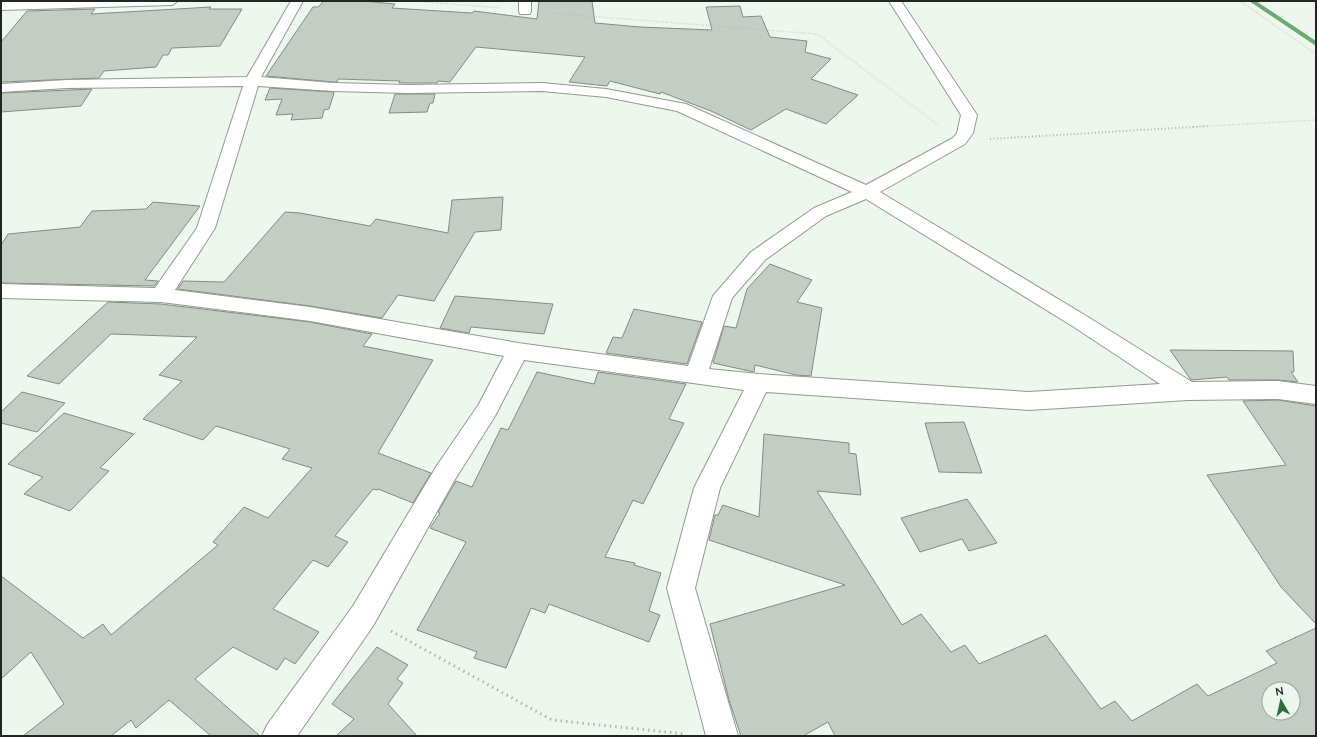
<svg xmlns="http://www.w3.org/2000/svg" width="1317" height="737" font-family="'Nunito Sans',sans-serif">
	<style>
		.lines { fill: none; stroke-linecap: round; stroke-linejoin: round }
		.stream { fill: #6baa73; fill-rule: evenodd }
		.building { fill: #c3cdc4; stroke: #838c84; fill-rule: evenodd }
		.minor-casing { stroke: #919a91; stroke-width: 2 }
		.path-far2 { stroke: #afb7af; stroke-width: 1.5; stroke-dasharray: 0.5 2; stroke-linecap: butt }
		.path-far1 { stroke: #afb7af; stroke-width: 2; stroke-dasharray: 1 2.5; stroke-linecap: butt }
		.path { stroke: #afb7af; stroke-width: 3; stroke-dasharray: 1.5 4; stroke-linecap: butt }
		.minor { fill: #fff; fill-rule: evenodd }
	</style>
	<rect width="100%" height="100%" fill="#eef7ee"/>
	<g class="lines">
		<!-- stream -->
		<polygon class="stream" points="1249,1 1256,1 1316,41 1316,46"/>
	</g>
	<!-- building -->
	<g class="building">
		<polygon points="324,1 363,1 395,4 392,8 472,13 474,11 537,19 539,1 592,1 595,23 640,27 712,30 706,7 740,6 743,17 761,16 770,37 807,41 805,52 831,59 811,79 858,95 826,124 786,109 751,130 711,111 661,92 660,94 610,81 607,86 569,82 585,57 476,47 450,82 438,81 437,83 399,83 400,81 338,79 337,82 333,82 266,76 313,7 318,7"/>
		<polygon points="211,7 209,9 242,9 220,46 172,48 168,55 163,55 156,67 104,71 99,78 1,82 1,42 27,11 95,9 91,14"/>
		<polygon points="270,88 333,92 334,93 329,109 324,110 322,118 291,120 293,114 276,115 282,99 265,100"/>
		<polygon points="92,89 81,106 1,112 1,93"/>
		<polygon points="395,94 435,94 433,103 430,103 427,112 389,113"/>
		<polygon points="503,197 501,230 475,232 434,301 398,295 382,318 310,306 178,289 183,281 224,282 285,212 300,213 370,226 376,219 448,233 452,200"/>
		<polygon points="153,202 200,206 145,280 158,281 154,286 1,283 1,245 8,234 80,227 92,211 146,209"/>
		<polygon points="770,264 812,280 797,302 822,308 811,376 796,375 755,365 754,372 713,363 724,326 736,328 747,289"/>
		<polygon points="455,296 553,304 544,334 471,327 469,333 440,328"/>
		<polygon points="108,302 161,304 310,322 372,334 363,346 433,360 378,453 431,473 413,503 378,489 377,490 373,489 335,536 348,542 328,567 313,560 273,609 319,632 295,664 285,658 277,670 233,647 195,679 260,736 211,736 169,700 136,728 131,720 111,736 23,736 64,704 31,652 1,679 1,576 83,638 103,624 111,635 218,545 213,542 244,507 268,518 312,468 282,459 290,449 216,426 203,440 143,419 182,381 159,375 197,337 111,334 59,384 27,376"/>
		<polygon points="634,309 702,322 687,364 606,353 613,337 622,338"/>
		<polygon points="1170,350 1293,351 1294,372 1291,372 1298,382 1278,380 1229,380 1227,377 1191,380"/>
		<polygon points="537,372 594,384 598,372 686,384 669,419 684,423 643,504 633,500 605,557 635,563 634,565 661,573 649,611 660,615 649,642 549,604 545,613 531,608 506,668 474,658 477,652 417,630 466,542 430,528 440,513 438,512 456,481 472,487 501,428 508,430"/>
		<polygon points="22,392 65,403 37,432 1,423 1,412"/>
		<polygon points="1278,400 1316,406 1316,624 1281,587 1207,475 1286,465 1243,401"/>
		<polygon points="64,413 134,434 100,468 109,471 70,511 24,494 43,477 8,464"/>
		<polygon points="964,422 982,473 939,472 925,423"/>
		<path d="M764 434 849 443V453L856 454 861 495 817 491 902 625 921 614 951 652 965 645 979 664 1046 635 1101 709 1115 701 1132 721 1197 684 1208 696 1277 663 1266 651 1316 628V736H835L828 722 803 736H741L729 700 710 624 845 585 709 540 715 515H718L723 505 759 517ZM1269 689H1293V713H1269Z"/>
		<polygon points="967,499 997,543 969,551 962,539 920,552 901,518"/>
		<polygon points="377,647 408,665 397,679 403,683 388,704 417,736 336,736 354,719 332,704"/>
	</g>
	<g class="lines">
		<defs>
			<g id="minor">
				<polygon points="41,1 178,1 172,5 1,10 1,2"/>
				<path d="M291 1H303L261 77 333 83 409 85 542 83 606 89 686 104 866 185 953 138 957 133 961 115 889 1H901L977 115 973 133 965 144 880 192 1088 317 1192 382 1278 381 1316 386V404L1278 399 1188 400 1029 410 766 392 720 488 695 588 738 736H706L667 588 694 488 744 390 524 360 495 416 454 481 373 626 297 736H262L267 725 353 606 436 467 479 404 504 356 310 321 161 302 1 298V284L155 288 197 228 243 86 67 88 1 92V84L67 80 247 77ZM258 86 333 91 409 93 542 91 606 97 677 111 852 192 814 208 751 252 713 296 688 366 518 343 310 307 175 290 215 228ZM866 199 1074 327 1160 384 1029 392 759 374 709 369 732 298 765 260 826 216Z"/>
				<polygon points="519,1 531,1 531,11 530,14 520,14 519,11"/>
			</g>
		</defs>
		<!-- minor casing -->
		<use href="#minor" class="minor-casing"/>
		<!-- path-far2 -->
		<g class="path-far2">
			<polyline points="415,1 500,8"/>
			<polyline points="1240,1 1316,54"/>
			<polyline points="549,13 817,34 938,125"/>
			<polyline points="1192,127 1316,120"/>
		</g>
		<!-- path-far1 -->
		<polyline class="path-far1" points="990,139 1210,126"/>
		<!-- path -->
		<polyline class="path" points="391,631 552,720 686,734"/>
		<!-- minor -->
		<use href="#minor" class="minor"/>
	</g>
	<!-- border -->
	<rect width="1317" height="737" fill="none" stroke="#222622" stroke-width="4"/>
	<!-- north arrow -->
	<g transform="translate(1281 701) rotate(351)"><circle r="19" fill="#eef7ee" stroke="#9ca39c"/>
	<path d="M0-3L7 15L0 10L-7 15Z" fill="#2c6f39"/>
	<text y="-6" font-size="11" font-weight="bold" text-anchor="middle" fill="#222622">N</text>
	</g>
</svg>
